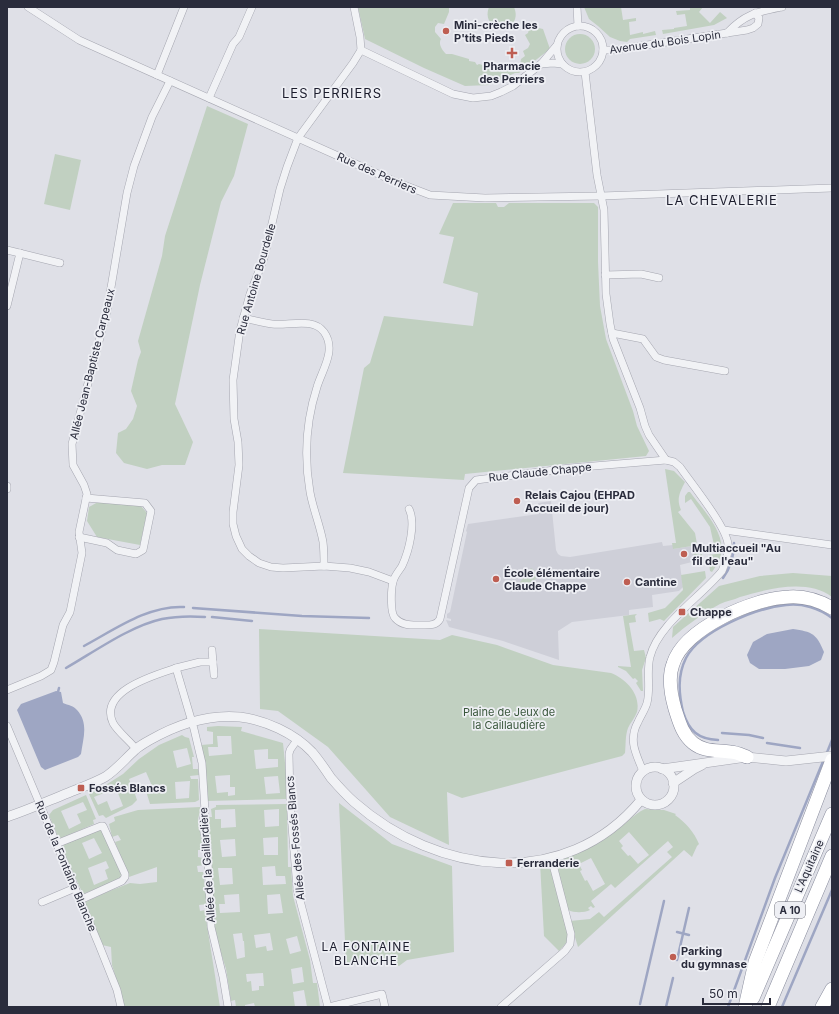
<svg xmlns="http://www.w3.org/2000/svg" width="839" height="1014" font-family="Inter,sans-serif">
	<style>
		.built { fill: #cecfd8 }
		.green { fill: #c1d0c1; fill-rule: evenodd }
		.water { fill: #9ea6c3 }
		.lines { fill: none; stroke-linecap: round; stroke-linejoin: round }
		.stream { stroke: #9ea6c3; stroke-width: 2.5 }
		.minor-casing { stroke: #a5a6b0; stroke-width: 8 }
		.tertiary-casing { stroke: #a5a6b0; stroke-width: 10 }
		.motorway-casing { stroke: #888b9c; stroke-width: 14 }
		.minor { stroke: #f1f2f5; stroke-width: 7 }
		.tertiary { stroke: #f1f2f5; stroke-width: 9 }
		.motorway { stroke: #fff; stroke-width: 13 }
		.poi-dot { fill: #be5e52; stroke: #eeeff4; stroke-width: 1.5 }
		.labels { text-anchor: middle; dominant-baseline: central; stroke-width: 3.5; stroke-linejoin: round; paint-order: stroke }
		.shield { fill: #eeeff4; stroke: #656673; stroke-width: 1 }
		.shield-label { font-size: 10px; font-weight: bold; fill: #2a2c3c }
		.poi-label { font-size: 11px; font-weight: bold; fill: #2a2c3c; stroke: #eeeff4; text-anchor: start }
		.street-label { font-size: 11px; fill: #2a2c3c; stroke: #eeeff4 }
		.park-label { font-size: 11px; fill: #39563b; stroke: #eeeff4 }
		.neighbourhood-label { font-size: 12px; letter-spacing: 1px; fill: #1c1d2d; stroke: #eeeff4 }
		.quarter-label { font-size: 13px; letter-spacing: 1px; fill: #1c1d2d; stroke: #eeeff4 }
	</style>
	<rect width="100%" height="100%" fill="#dfe0e7"/>
	<!-- built -->
	<polygon class="built" points="551,501 556,550 558,554 561,556 570,557 662,542 663,546 673,545 673,549 692,546 694,557 691,558 692,562 680,565 683,587 679,591 652,595 653,607 629,610 629,615 572,622 558,631 559,660 503,641 449,627 446,620 451,621 451,619 447,618 447,614 450,612 467,532 466,531 468,524 539,514 538,503"/>
	<!-- green -->
	<g class="green">
		<path d="M358 7H449V12L444 24 438 23 435 27V32L441 39C438 44 442 50 446 54H452L469 59V61L475 62 477 65 479 64 486 66 487 64 503 69 504 66 509 64 511 67 517 64 520 65 521 59 525 56 523 51 528 48 530 44 525 35 528 33 530 26 543 29 550 49 519 73H515L489 85 465 86 424 68 365 39Z"/>
		<path d="M489 7H514C525 34 479 34 489 7Z"/>
		<polygon points="584,7 621,7 623,20 636,18 636,21 629,22 630,35 643,32 643,34 655,31 656,35 630,39 627,42 620,41 610,37 598,26 589,19"/>
		<polygon points="690,7 703,7 699,12 710,23 720,12 727,18 714,25 663,34 662,30 674,29 674,28 687,26 685,14 677,15 676,11 690,10"/>
		<circle cx="580" cy="49" r="15"/>
		<polygon points="207,106 248,124 234,176 221,202 200,285 175,404 193,442 185,465 162,465 147,469 124,463 116,453 118,433 126,429 133,419 137,406 131,391 138,360 141,352 138,341 162,256 165,236"/>
		<polygon points="55,154 81,160 70,210 44,204"/>
		<polygon points="453,203 496,203 498,207 504,207 509,203 594,203 598,207 598,262 600,306 606,339 633,411 637,426 649,451 646,456 465,474 464,480 343,473 364,368 370,363 384,316 473,326 478,293 443,283 454,237 439,234"/>
		<path d="M665 469 674 471 685 482C680 492 676 499 681 510L678 512 695 533 699 555 702 554 704 563 692 565 691 558 694 557 692 546 673 549 672 543H676Z"/>
		<path d="M688 492H690C703 510 728 534 720 558 718 563 715 568 712 572L710 571C709 565 710 561 709 555L716 554 710 527 691 499 685 503V496Z"/>
		<polygon points="98,502 141,506 147,513 140,545 97,537 87,521 89,507"/>
		<polygon points="531,568 539,574 528,588 520,582"/>
		<polygon points="705,571 706,578 664,621 660,619 649,622 648,613 665,608 683,590 681,575"/>
		<path d="M793 573 832 576V597C807 578 768 589 740 597 734 600 726 601 720 604 702 614 687 625 672 638L673 627 719 586 760 576Z"/>
		<polygon points="637,614 635,616 636,622 629,623 634,651 644,650 646,658 642,670 643,691 641,691 636,683 638,681 635,678 633,679 626,671 618,667 618,666 631,667 623,616"/>
		<path d="M259 629 440 640 452 635 497 645 553 665 611 673C626 679 641 694 637 712 635 718 630 723 628 728 625 736 626 745 625 753L622 756 462 798 447 792 449 845 390 817 328 747 278 711 260 709Z"/>
		<path d="M218 726 242 727 241 731 283 743 287 782V799L207 801 201 745 213 744V732L207 731V727ZM217 736H231L232 754 209 756 208 747H218ZM268 749V759H278V767L256 769 254 750ZM230 775V787H235V795L228 796V792L217 793 215 776ZM278 776 280 793 266 794 264 777Z"/>
		<path d="M182 735 185 737 189 738 194 757H192L193 769H198L199 775 190 776 191 779H198L199 800 195 802 150 804 146 791 135 794 137 800 132 805 106 818 103 815 99 816 89 794 101 788 123 774 139 759 159 745ZM187 748 191 764 177 768 173 751ZM146 772 152 786 139 791 138 790 134 791 129 779ZM190 781 189 798 176 799 175 782ZM116 788 123 806 111 811 107 801 98 805 94 797Z"/>
		<path d="M86 795 96 819 93 820 94 824 62 838 58 837 49 815 53 810ZM83 802 87 810 77 814 81 823 69 829 61 811Z"/>
		<polygon points="339,803 392,844 452,866 454,952 407,960 399,966 387,962 346,965"/>
		<path d="M287 804 288 867H291L293 896 310 960 313 983H317L320 1007H307L304 990 293 992 295 1007H255L254 1003 245 1005V1007H236L235 1000 231 1001 226 969 216 937 213 919 206 832V817H212L211 809 216 807V805ZM235 809 236 827 221 828V819H215V810ZM279 809V826L265 827 264 810ZM278 837V855H264L263 838ZM235 839 236 856 222 857 220 840ZM275 866 276 876H285L286 884 263 885 262 867ZM218 868H232L233 884 220 885ZM239 894 240 912 220 913 219 904H225L224 895ZM280 894 283 913 268 914 267 895ZM242 933 243 941H244L245 957 237 959 233 934ZM270 933 273 950 267 951 266 946 256 948 254 935ZM297 936 301 951 290 954 286 939ZM302 967 304 982 293 984 291 969ZM263 973 264 986H259V990L252 991 251 981 247 982 246 974Z"/>
		<polygon points="200,807 200,811 198,819 203,850 198,850 198,857 203,858 204,865 197,866 198,872 203,872 207,904 199,905 200,911 206,910 206,919 220,1007 125,1007 112,965 111,947 102,945 85,902 107,892 130,883 140,884 157,882 157,867 129,877 115,842 121,840 118,835 112,837 109,824 115,821 114,817 138,810"/>
		<path d="M645 809 664 810 676 814 675 815C686 823 694 832 699 844L697 846 692 857 684 850 578 947 570 921 590 919 599 912 604 917 672 857 667 852 673 847 668 841 615 888 611 884 591 901 595 907 593 908 591 906 588 908 590 910C584 913 574 913 568 910 566 900 555 871 559 862 565 851 604 839 615 831 626 824 634 814 645 809ZM629 832 649 855 638 864 630 855 628 856 621 848 623 846 619 841ZM591 858 605 884 593 891 587 880 585 881 580 871 582 870 579 864Z"/>
		<path d="M98 830 102 831 121 874 120 879 83 894 62 849 65 842ZM94 838 102 853 89 859 82 843ZM106 861 109 868 105 870 108 879 94 885 88 868Z"/>
		<polygon points="540,863 548,867 551,871 568,934 567,942 559,951 544,936"/>
	</g>
	<!-- water -->
	<g class="water">
		<path d="M793 629C812 632 816 633 824 652L821 660 809 666 785 669H759L750 663 747 655 753 642 767 634Z"/>
		<path d="M56 691 61 692 63 703C68 705 74 706 77 710 89 723 83 739 81 754L78 757 45 770 41 767 17 710 21 704Z"/>
	</g>
	<g class="lines">
		<!-- stream -->
		<g class="stream">
			<path d="M723 578C731 567 734 556 734 543"/>
			<polyline points="193,608 302,616 369,618"/>
			<polyline points="212,617 252,621"/>
			<path d="M84 646C114 630 148 605 184 607"/>
			<path d="M66 668C94 652 130 626 162 619 177 616 191 616 205 617"/>
			<polyline points="58,692 59,688"/>
			<polyline points="722,733 749,735 763,738"/>
			<path d="M718 740C698 739 689 731 683 712 679 694 677 676 686 658 700 631 756 608 786 605 802 603 819 608 832 618"/>
			<polyline points="767,743 800,748"/>
			<polyline points="826,755 832,740"/>
			<polyline points="677,932 689,935"/>
			<polyline points="677,960 689,908"/>
			<polyline points="640,1004 664,901"/>
			<polyline points="666,1007 673,978"/>
			<polyline points="728,1007 775,878 824,759"/>
			<polyline points="782,1007 832,890"/>
		</g>
		<defs>
			<g id="minor">
				<polyline points="28,7 79,40 396,182 430,195 485,198 601,196 832,188"/>
				<polyline points="354,7 360,37 361,50 353,63 298,138 287,167 280,189 264,258 250,294 240,330 233,380 234,419 238,442 239,465 233,512 233,524 236,536 242,549 249,556 259,563 271,567 283,568 324,566 350,568 369,572 393,581"/>
				<polyline points="577,7 578,26"/>
				<circle cx="580" cy="49" r="23"/>
				<path d="M727 33C745 14 757 12 782 7"/>
				<polyline points="557,45 541,64 553,63 562,64"/>
				<polyline points="361,50 453,94 473,98 491,96 501,92 513,86 541,64"/>
				<polyline points="603,50 614,50 747,30 753,28 758,24 759,18 755,13"/>
				<path d="M585 72 597 175 604 210 606 294 610 324 613 339 640 408 645 426 649 435 666 460 674 462 680 467C691 483 726 526 728 544 729 553 726 562 722 571 701 597 658 624 650 657 646 672 651 688 647 703 645 710 641 715 638 722 628 740 636 754 643 771"/>
				<polyline points="157,75 184,7"/>
				<polyline points="209,98 233,44 239,37 252,7"/>
				<polyline points="7,250 60,263"/>
				<polyline points="605,275 641,274 659,278"/>
				<polyline points="7,306 20,253"/>
				<path d="M243 318C253 320 263 323 272 324 289 326 313 317 324 332 337 350 322 370 317 387 306 421 304 457 310 492 313 509 320 525 323 542 324 550 324 558 324 566"/>
				<polyline points="612,333 643,339 656,357 664,360 725,371"/>
				<polyline points="7,486 7,489"/>
				<path d="M409 509C416 523 409 551 402 566 399 571 394 576 393 582 391 589 390 613 395 618 402 626 412 625 421 625 429 625 436 626 440 619L469 488 476 480 570 468 666 460"/>
				<polyline points="724,530 832,545"/>
				<polyline points="79,537 107,543 117,550 136,554 143,550 151,511 145,503 86,498"/>
				<polyline points="212,650 214,675"/>
				<polyline points="176,668 200,662 213,662"/>
				<polyline points="7,690 41,676 51,670 54,662 63,625 70,612 82,553 79,532 87,494 84,485 73,465 72,444 107,311 127,193 134,166 152,117 170,81"/>
				<polyline points="7,726 99,945 117,990 121,1007"/>
				<polyline points="297,740 290,750 289,754 290,801 297,889 328,1007"/>
				<path d="M136 749C129 740 118 732 113 723 98 691 155 675 176 668L194 729 202 763 205 811C202 822 202 831 207 841L211 927 223 977 228 1007"/>
				<polyline points="56,844 101,826 103,826 125,874 125,877 122,881 80,900"/>
				<polyline points="42,902 75,888"/>
				<polyline points="329,1007 382,994 385,1007"/>
				<polyline points="501,1007 565,951 570,944 571,934 551,857"/>
			</g>
			<g id="tertiary">
				<circle cx="655" cy="786" r="19"/>
				<polyline points="662,769 747,757 786,761 832,756"/>
				<polyline points="673,783 694,769 702,765"/>
				<path d="M7 817C28 810 48 801 68 793 80 788 94 783 105 777 116 770 125 759 135 750 139 746 145 743 150 740 178 724 208 714 240 717 265 720 294 733 312 752 319 760 325 769 331 778 338 786 346 795 354 802 437 875 565 892 641 800"/>
			</g>
			<g id="motorway">
				<path d="M747 757C742 755 736 752 730 752 717 750 704 752 693 743 682 734 679 721 675 709 671 695 668 677 673 664 684 628 754 598 789 597 804 596 818 600 832 608"/>
				<polyline points="753,998 832,814"/>
				<polyline points="745,1007 755,962 832,760"/>
				<polyline points="768,1007 832,856"/>
				<polyline points="822,1007 832,989"/>
			</g>
		</defs>
		<!-- minor casing -->
		<use href="#minor" class="minor-casing"/>
		<!-- tertiary casing -->
		<use href="#tertiary" class="tertiary-casing"/>
		<!-- motorway casing -->
		<use href="#motorway" class="motorway-casing"/>
		<!-- minor -->
		<use href="#minor" class="minor"/>
		<!-- tertiary -->
		<use href="#tertiary" class="tertiary"/>
		<!-- motorway -->
		<use href="#motorway" class="motorway"/>
	</g>
	<!-- markers -->
	<g class="poi-dot">
		<circle cx="446" cy="31" r="4"/>
		<path d="M510 47h4v4h4v4h-4v4h-4v-4h-4v-4h4z"/>
		<circle cx="517" cy="501" r="4"/>
		<circle cx="684" cy="554" r="4"/>
		<circle cx="496" cy="579" r="4"/>
		<circle cx="627" cy="582" r="4"/>
		<rect x="678" y="608" width="8" height="8" rx="2"/>
		<rect x="77" y="784" width="8" height="8" rx="2"/>
		<rect x="505" y="859" width="8" height="8" rx="2"/>
		<circle cx="673" cy="957" r="4"/>
	</g>
	<g class="labels">
		<!-- shield labels -->
		<rect class="shield" x="775" y="902" width="30" height="16" rx="3"/>
		<g class="shield-label">
			<text x="790" y="910">A 10</text>
		</g>
		<!-- poi labels -->
		<g class="poi-label">
			<text x="454" y="25">Mini-crèche les<tspan x="454" dy="13">P'tits Pieds</tspan></text>
			<text x="512" y="66" text-anchor="middle">Pharmacie<tspan x="512" dy="13">des Perriers</tspan></text>
			<text x="525" y="495">Relais Cajou (EHPAD<tspan x="525" dy="13">Accueil de jour)</tspan></text>
			<text x="692" y="548">Multiaccueil "Au<tspan x="692" dy="13">fil de l'eau"</tspan></text>
			<text x="504" y="573">École élémentaire<tspan x="504" dy="13">Claude Chappe</tspan></text>
			<text x="635" y="582">Cantine</text>
			<text x="690" y="612">Chappe</text>
			<text x="89" y="788">Fossés Blancs</text>
			<text x="517" y="863">Ferranderie</text>
			<text x="681" y="951">Parking<tspan x="681" dy="13">du gymnase</tspan></text>
		</g>
		<!-- street labels -->
		<g class="street-label">
			<text transform="translate(665 42) rotate(-8)">Avenue du Bois Lopin</text>
			<text transform="translate(377 173) rotate(24)">Rue des Perriers</text>
			<text transform="translate(256 279) rotate(-74)">Rue Antoine Bourdelle</text>
			<text transform="translate(92 364) rotate(-76)">Allée Jean-Baptiste Carpeaux</text>
			<text transform="translate(540 472) rotate(-6)">Rue Claude Chappe</text>
			<text transform="translate(295 838) rotate(-95)">Allée des Fossés Blancs</text>
			<text transform="translate(207 865) rotate(-94)">Allée de la Gaillardière</text>
			<text transform="translate(66 866) rotate(67)">Rue de la Fontaine Blanche</text>
			<text transform="translate(809 866) rotate(-66)">L'Aquitaine</text>
		</g>
		<!-- park labels -->
		<g class="park-label">
			<text x="509" y="712">Plaine de Jeux de<tspan x="509" dy="13">la Caillaudière</tspan></text>
		</g>
		<!-- neighbourhood labels -->
		<g class="neighbourhood-label">
			<text x="366" y="946">LA FONTAINE<tspan x="366" dy="14">BLANCHE</tspan></text>
		</g>
		<!-- quarter labels -->
		<g class="quarter-label">
			<text x="332" y="93">LES PERRIERS</text>
			<text x="722" y="200">LA CHEVALERIE</text>
		</g>
	</g>
	<!-- border -->
	<rect width="839" height="1014" fill="none" stroke="#2a2c3c" stroke-width="16"/>
	<!-- scale -->
	<path d="M703 998v6h67v-6" fill="none" stroke="#2a2c3c" stroke-width="2"/>
	<text x="709" y="998" font-size="12" fill="#2a2c3c" stroke="#eeeff4" stroke-width="3" paint-order="stroke">50 m</text>
</svg>
